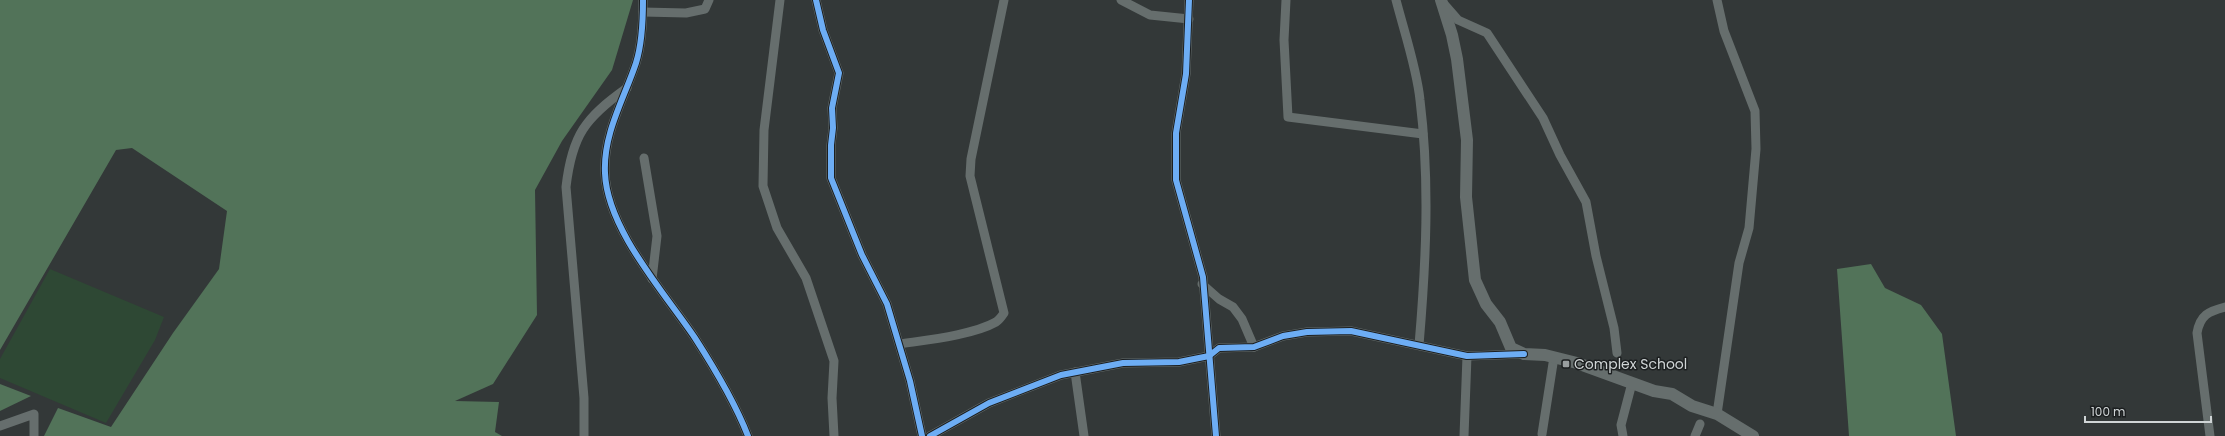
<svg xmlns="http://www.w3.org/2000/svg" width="2225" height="436" font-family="Poppins,sans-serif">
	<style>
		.green { fill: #2e4834 }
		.forest { fill: #527359 }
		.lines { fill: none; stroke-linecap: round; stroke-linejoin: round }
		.minor { stroke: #666e6d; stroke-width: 9 }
		.major { stroke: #666e6d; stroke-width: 12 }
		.cycleway-casing { stroke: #1c1f20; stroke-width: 8 }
		.cycleway { stroke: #6dadf4; stroke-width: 6 }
		.poi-dot { fill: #999e9f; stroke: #1c1f20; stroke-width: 1.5 }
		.labels { text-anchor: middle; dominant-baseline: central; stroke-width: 3; stroke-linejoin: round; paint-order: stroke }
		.poi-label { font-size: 14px; fill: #d0d5d6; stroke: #1c1f20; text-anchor: start }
	</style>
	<rect width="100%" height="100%" fill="#333838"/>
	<!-- green -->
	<polygon class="green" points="50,269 164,317 155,340 106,423 0,378 0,359"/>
	<!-- forest -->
	<g class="forest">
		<polygon points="0,0 633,0 612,70 562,141 535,190 537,315 493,384 455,401 499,402 495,432 502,436 44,436 58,408 111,427 173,333 219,269 227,211 132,148 116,150 0,350"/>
		<polygon points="1871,264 1885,288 1921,305 1942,334 1956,436 1849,436 1837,269"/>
		<polygon points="0,384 31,396 0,411"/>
	</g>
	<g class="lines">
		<!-- minor -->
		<g class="minor">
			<path d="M643 0C643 19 642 44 636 63 624 99 603 134 605 173 607 229 664 292 695 338 713 366 736 405 748 436"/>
			<polyline points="780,0 764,130 763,186 777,228 806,278 834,361 832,398 834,436"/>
			<polyline points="816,0 823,30 839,73 832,108 833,128 831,145 831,178 862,255 887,304 910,381 922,436"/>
			<polyline points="1121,0 1150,15 1189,19"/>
			<polyline points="1189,0 1186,74 1176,133 1176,180 1203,277 1216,436"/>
			<polyline points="1286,0 1284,40 1288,117 1423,134"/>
			<path d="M1396 0C1404 31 1417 69 1420 100 1430 182 1426 263 1419 345"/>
			<polyline points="1717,0 1724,31 1755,111 1756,149 1749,228 1739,263 1717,414"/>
			<polyline points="1444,4 1458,20 1487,33 1543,118 1560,155 1586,202 1596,256 1614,328 1617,353"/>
			<polyline points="643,12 686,13 705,9 709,0"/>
			<polyline points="644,158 657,236 652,279"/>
			<polyline points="1202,284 1219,299 1233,307 1242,319 1254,347"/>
			<path d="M900 344C926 340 973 335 996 322 999 320 1002 316 1004 313L970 176 971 159 1004 0"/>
			<polyline points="1075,372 1084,436"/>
			<polyline points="0,426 34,414 34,436"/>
			<polyline points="1542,434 1554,357"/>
			<path d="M584 436V398L566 187C572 135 585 118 627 88"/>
			<polyline points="930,436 989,403 1061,375 1123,363 1179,362 1209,356 1219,348 1254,347 1283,336 1307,332 1351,331 1467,356 1523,354"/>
			<polyline points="1464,436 1467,356"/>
			<polyline points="1623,436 1621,425 1632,383"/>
			<polyline points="1695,436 1700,424"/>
			<path d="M2210 436 2197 333C2200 315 2209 311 2225 307"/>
		</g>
		<!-- major -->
		<polyline class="major" points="1441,0 1452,35 1457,59 1467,140 1466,197 1475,280 1486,304 1500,322 1511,348 1524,354 1545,355 1577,363 1654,391 1672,394 1692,406 1717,414 1753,436"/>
		<defs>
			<g id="cycleway">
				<path d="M643 0C643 19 642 44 636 63 624 99 603 134 605 173 607 229 664 292 695 338 713 366 736 405 748 436"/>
				<polyline points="816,0 823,30 839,73 832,108 833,128 831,145 831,178 862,255 887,304 910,381 922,436"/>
				<polyline points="1189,0 1186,74 1176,133 1176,180 1203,277 1216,436"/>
				<polyline points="930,436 989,403 1061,375 1123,363 1179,362 1209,356 1219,348 1254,347 1283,336 1307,332 1351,331 1467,356 1524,354"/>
			</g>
		</defs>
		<!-- cycleway casing -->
		<use href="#cycleway" class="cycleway-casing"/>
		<!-- cycleway -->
		<use href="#cycleway" class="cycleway"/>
	</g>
	<!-- markers -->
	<rect class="poi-dot" x="1562" y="360" width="8" height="8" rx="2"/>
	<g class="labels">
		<!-- poi labels -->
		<g class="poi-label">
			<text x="1574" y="364">Complex School</text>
		</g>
	</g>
	<!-- scale -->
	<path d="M2085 416v6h126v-6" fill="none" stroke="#d0d5d6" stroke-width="2"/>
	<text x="2091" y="416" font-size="12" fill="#d0d5d6" stroke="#1c1f20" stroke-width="3" paint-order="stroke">100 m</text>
</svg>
